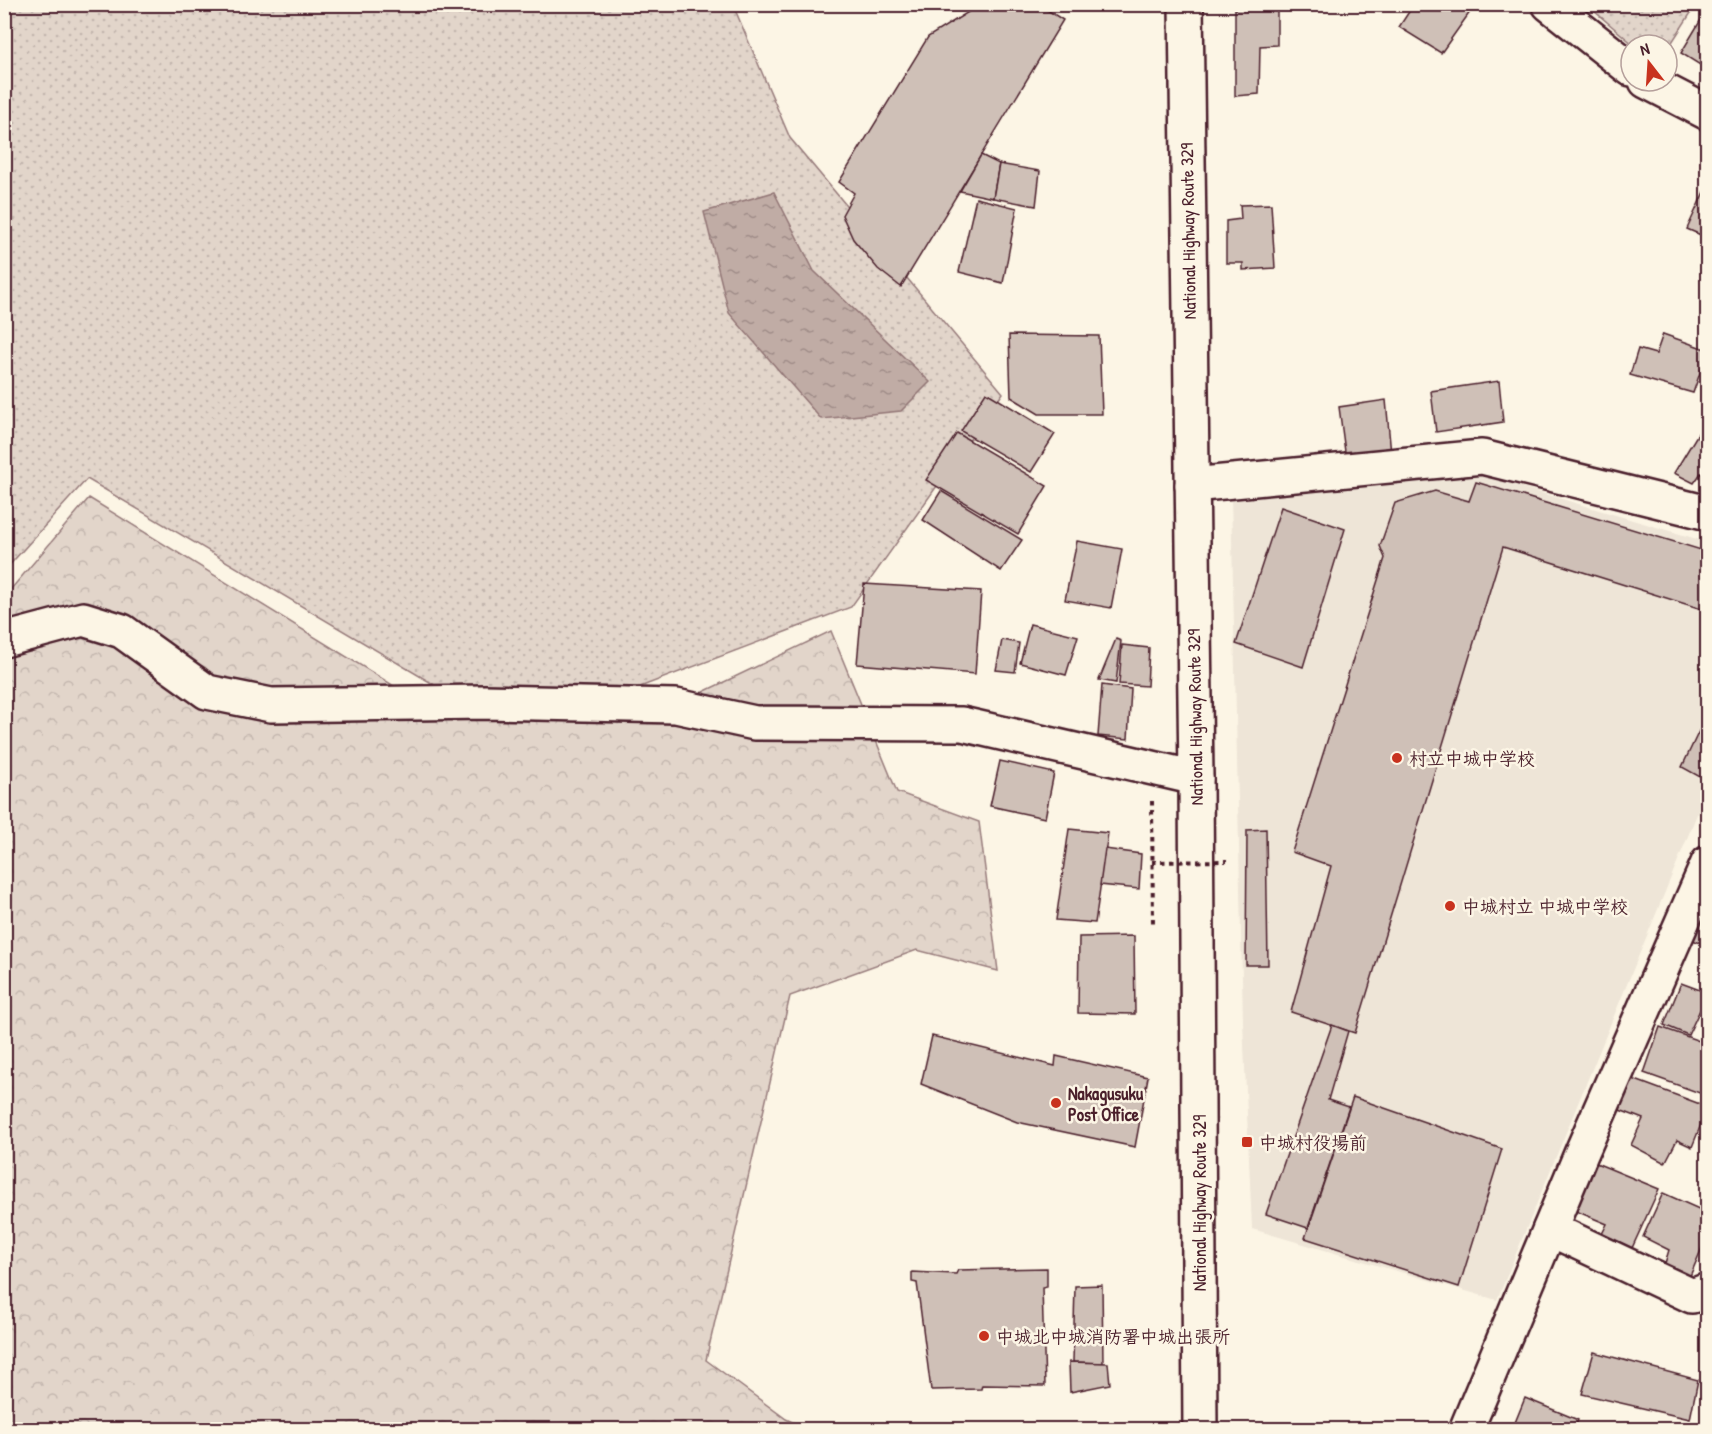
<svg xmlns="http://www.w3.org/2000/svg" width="1712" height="1434" font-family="'Patrick Hand','Klee One',sans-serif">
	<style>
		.built { fill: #eee5d7 }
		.grass { fill: url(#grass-dots); stroke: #967a7a; stroke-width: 1.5 }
		.forest { fill: url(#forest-crowns); stroke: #967a7a; stroke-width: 1.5 }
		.water { fill: url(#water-ripples); stroke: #917474; stroke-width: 1.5 }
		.building { fill: #cfc0b7; stroke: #4a1f2b; stroke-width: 1.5 }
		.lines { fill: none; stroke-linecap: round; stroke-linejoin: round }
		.street-casing { stroke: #4a1f2b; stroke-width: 38 }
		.secondary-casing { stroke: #4a1f2b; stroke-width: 38 }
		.highway-casing { stroke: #4a1f2b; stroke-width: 38 }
		.path { stroke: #4a1f2b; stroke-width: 4; stroke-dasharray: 4.5 4.5; stroke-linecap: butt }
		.street { stroke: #fcf5e5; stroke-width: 33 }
		.secondary { stroke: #fcf5e5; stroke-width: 33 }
		.highway { stroke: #fcf5e5; stroke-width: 33 }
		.path-bridge { stroke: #4a1f2b; stroke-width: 4; stroke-dasharray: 4.5 4.5; stroke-linecap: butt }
		.poi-dot { fill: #c8321e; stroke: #fcf5e5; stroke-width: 2 }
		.labels { text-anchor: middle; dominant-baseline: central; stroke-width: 5; stroke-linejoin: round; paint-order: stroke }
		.street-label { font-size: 18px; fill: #4a1f2b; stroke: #fcf5e5 }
		.poi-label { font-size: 18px; font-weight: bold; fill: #4a1f2b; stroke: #fcf5e5; text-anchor: start }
	</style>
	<defs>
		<pattern id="grass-dots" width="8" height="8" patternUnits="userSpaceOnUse" patternTransform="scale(1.5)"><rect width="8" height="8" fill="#e2d5ca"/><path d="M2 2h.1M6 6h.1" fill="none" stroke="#c3b6ae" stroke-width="1.8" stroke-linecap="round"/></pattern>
		<pattern id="forest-crowns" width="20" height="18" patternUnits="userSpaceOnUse" patternTransform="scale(1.5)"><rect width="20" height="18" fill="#e2d5ca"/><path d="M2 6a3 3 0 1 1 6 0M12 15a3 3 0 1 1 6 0" fill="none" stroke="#c3b6ae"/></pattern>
		<pattern id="water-ripples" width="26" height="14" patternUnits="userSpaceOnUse" patternTransform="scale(1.5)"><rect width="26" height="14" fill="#c0aca5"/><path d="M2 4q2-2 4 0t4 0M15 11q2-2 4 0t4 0" fill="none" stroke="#9e8b87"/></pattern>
	</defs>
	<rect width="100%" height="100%" fill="#fcf5e5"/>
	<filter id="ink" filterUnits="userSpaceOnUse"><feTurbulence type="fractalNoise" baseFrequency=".0167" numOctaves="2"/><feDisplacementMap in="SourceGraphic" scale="12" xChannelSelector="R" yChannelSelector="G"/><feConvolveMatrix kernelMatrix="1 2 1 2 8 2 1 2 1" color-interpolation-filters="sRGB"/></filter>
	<g filter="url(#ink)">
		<!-- built -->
		<polygon class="built" points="1477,474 1707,542 1707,790 1497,1300 1252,1229 1243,1022 1231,495"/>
		<!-- grass -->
		<g class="grass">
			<polygon points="5,5 733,5 790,138 1003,393 851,607 624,693 450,694 87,479 5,570"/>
			<polygon points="1587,5 1696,5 1667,50 1667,45 1634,45"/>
		</g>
		<!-- forest -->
		<polygon class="forest" points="89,498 446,718 703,692 831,631 897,792 979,822 998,971 917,950 790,996 706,1360 786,1419 807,1429 5,1430 5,596"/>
		<!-- water -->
		<polygon class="water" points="774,192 814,271 930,382 901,411 821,419 729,313 704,212"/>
		<!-- building -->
		<g class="building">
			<polygon points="1038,4 1063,20 901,287 878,269 853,239 842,215 854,193 839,182 928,37 973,9 992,10"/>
			<polygon points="1235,4 1277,6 1277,45 1260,46 1259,94 1235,96"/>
			<polygon points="1414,4 1474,4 1475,5 1441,53 1399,27"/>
			<polygon points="1708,8 1708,70 1681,53"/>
			<polygon points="981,155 999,164 993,198 960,191"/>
			<polygon points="999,164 1040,171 1036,206 993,198"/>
			<polygon points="1708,183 1708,238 1687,229"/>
			<polygon points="976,198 1017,208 1003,283 959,272"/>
			<polygon points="1271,204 1275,268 1243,270 1243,263 1226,263 1226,221 1241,219 1240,205"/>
			<polygon points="1663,334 1708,350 1693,393 1630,375 1638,349 1656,354"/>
			<polygon points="1009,335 1099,336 1102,414 1039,414 1011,397"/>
			<polygon points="1499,381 1503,422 1436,432 1431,391"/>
			<polygon points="986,392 1055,434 1031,472 961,431"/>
			<polygon points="1386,400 1391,454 1346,459 1339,407"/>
			<polygon points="1708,417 1708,477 1701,473 1694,483 1674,473"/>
			<polygon points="957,433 1047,486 1018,534 926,480"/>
			<polygon points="1476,482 1708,552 1708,611 1503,547 1355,1033 1291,1012 1331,866 1292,852 1385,558 1380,546 1395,503 1435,491 1469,501"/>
			<polygon points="941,491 1022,540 1001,571 923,520"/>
			<polygon points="1281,507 1345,529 1303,667 1236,644"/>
			<polygon points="1077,541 1122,549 1111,608 1065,600"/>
			<polygon points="864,584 981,591 975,674 857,664"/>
			<polygon points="1030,624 1078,636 1066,675 1020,663"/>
			<polygon points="1116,639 1121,641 1116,683 1099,680"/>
			<polygon points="1002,640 1019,643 1015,672 996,670"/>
			<polygon points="1122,645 1149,648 1147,686 1119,684"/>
			<polygon points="1102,685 1131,689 1128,739 1098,736"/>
			<polygon points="1708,712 1708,766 1702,778 1682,767"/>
			<polygon points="1000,761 1054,773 1045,818 990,806"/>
			<polygon points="1069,829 1108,833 1095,923 1056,920"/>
			<polygon points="1266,829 1268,965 1246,965 1247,830"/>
			<polygon points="1105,849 1141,854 1139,889 1100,885"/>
			<polygon points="1700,914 1708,917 1708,946 1690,939"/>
			<polygon points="1134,936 1135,1014 1078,1013 1079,937"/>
			<polygon points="1681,983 1708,993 1688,1035 1664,1025"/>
			<polygon points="1332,1025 1348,1031 1328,1100 1349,1107 1308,1228 1266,1214"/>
			<polygon points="1660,1027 1708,1044 1708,1096 1644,1073"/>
			<polygon points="932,1036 1055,1066 1056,1056 1148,1077 1135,1147 1017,1122 921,1084"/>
			<polygon points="1630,1078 1708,1107 1692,1147 1677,1140 1665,1163 1631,1145 1643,1119 1617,1109"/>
			<polygon points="1353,1097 1502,1149 1459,1287 1305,1238"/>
			<polygon points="1596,1163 1659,1189 1632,1248 1602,1234 1607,1224 1576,1211"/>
			<polygon points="1663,1193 1708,1213 1708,1234 1687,1283 1663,1270 1669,1250 1643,1237"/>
			<polygon points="1047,1268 1047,1287 1042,1288 1045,1386 982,1385 981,1389 931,1390 917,1283 912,1282 912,1272 956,1274 958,1270"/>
			<polygon points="1102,1285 1103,1363 1073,1362 1075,1286"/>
			<polygon points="1594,1352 1698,1380 1690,1419 1582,1394"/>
			<polygon points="1069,1362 1108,1363 1110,1384 1070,1392"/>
			<polygon points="1525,1398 1578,1420 1574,1430 1512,1430"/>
		</g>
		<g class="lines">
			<defs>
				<g id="street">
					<polyline points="1549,4 1631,69"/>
					<polyline points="1646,81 1708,113"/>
					<polyline points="1192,485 1482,457 1708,513"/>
					<polyline points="4,640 83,619 122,631 207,692 271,705 485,702 676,706 755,723 962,724 1196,778"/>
					<polyline points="1550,1229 1692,1296 1708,1290"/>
				</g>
				<polyline id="secondary" points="1466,1430 1581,1154 1708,863"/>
				<polyline id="highway" points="1186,4 1196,778 1200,1430"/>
			</defs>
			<!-- street casing -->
			<use href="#street" class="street-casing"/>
			<!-- secondary casing -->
			<use href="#secondary" class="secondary-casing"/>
			<!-- highway casing -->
			<use href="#highway" class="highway-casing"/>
			<!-- path -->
			<polyline class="path" points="1152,801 1153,926"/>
			<!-- street -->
			<use href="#street" class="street"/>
			<!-- secondary -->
			<use href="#secondary" class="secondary"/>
			<!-- highway -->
			<use href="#highway" class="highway"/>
			<!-- path-bridge -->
			<polyline class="path-bridge" points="1152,862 1227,861"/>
		</g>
	</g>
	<!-- markers -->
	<g class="poi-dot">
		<circle cx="1397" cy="758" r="6"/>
		<circle cx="1450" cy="906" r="6"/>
		<circle cx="1056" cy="1103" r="6"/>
		<rect x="1241" y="1136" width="12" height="12" rx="3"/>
		<circle cx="984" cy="1336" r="6"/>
	</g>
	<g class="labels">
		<!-- street labels -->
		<g class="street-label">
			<text transform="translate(1188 231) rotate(-91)">National Highway Route 329</text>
			<text transform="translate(1195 717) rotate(-91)">National Highway Route 329</text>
			<text transform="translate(1199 1203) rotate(-90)">National Highway Route 329</text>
		</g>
		<!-- poi labels -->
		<g class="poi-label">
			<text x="1409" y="758">村立中城中学校</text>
			<text x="1462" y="906">中城村立 中城中学校</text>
			<text x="1068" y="1093">Nakagusuku<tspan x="1068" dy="21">Post Office</tspan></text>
			<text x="1259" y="1142">中城村役場前</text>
			<text x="996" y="1336">中城北中城消防署中城出張所</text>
		</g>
	</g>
	<!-- margin -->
	<rect width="1712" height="1434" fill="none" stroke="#fcf5e5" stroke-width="24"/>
	<rect x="12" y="12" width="1688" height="1410" fill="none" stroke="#4a1f2b" stroke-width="2" filter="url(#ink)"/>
	<!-- north arrow -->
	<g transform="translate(1649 63) rotate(343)"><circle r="28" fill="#fcf5e5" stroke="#b59f9b" stroke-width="1.5"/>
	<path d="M0-4.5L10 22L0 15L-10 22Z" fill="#c8321e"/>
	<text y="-9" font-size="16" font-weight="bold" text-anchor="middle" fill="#4a1f2b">N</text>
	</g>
</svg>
